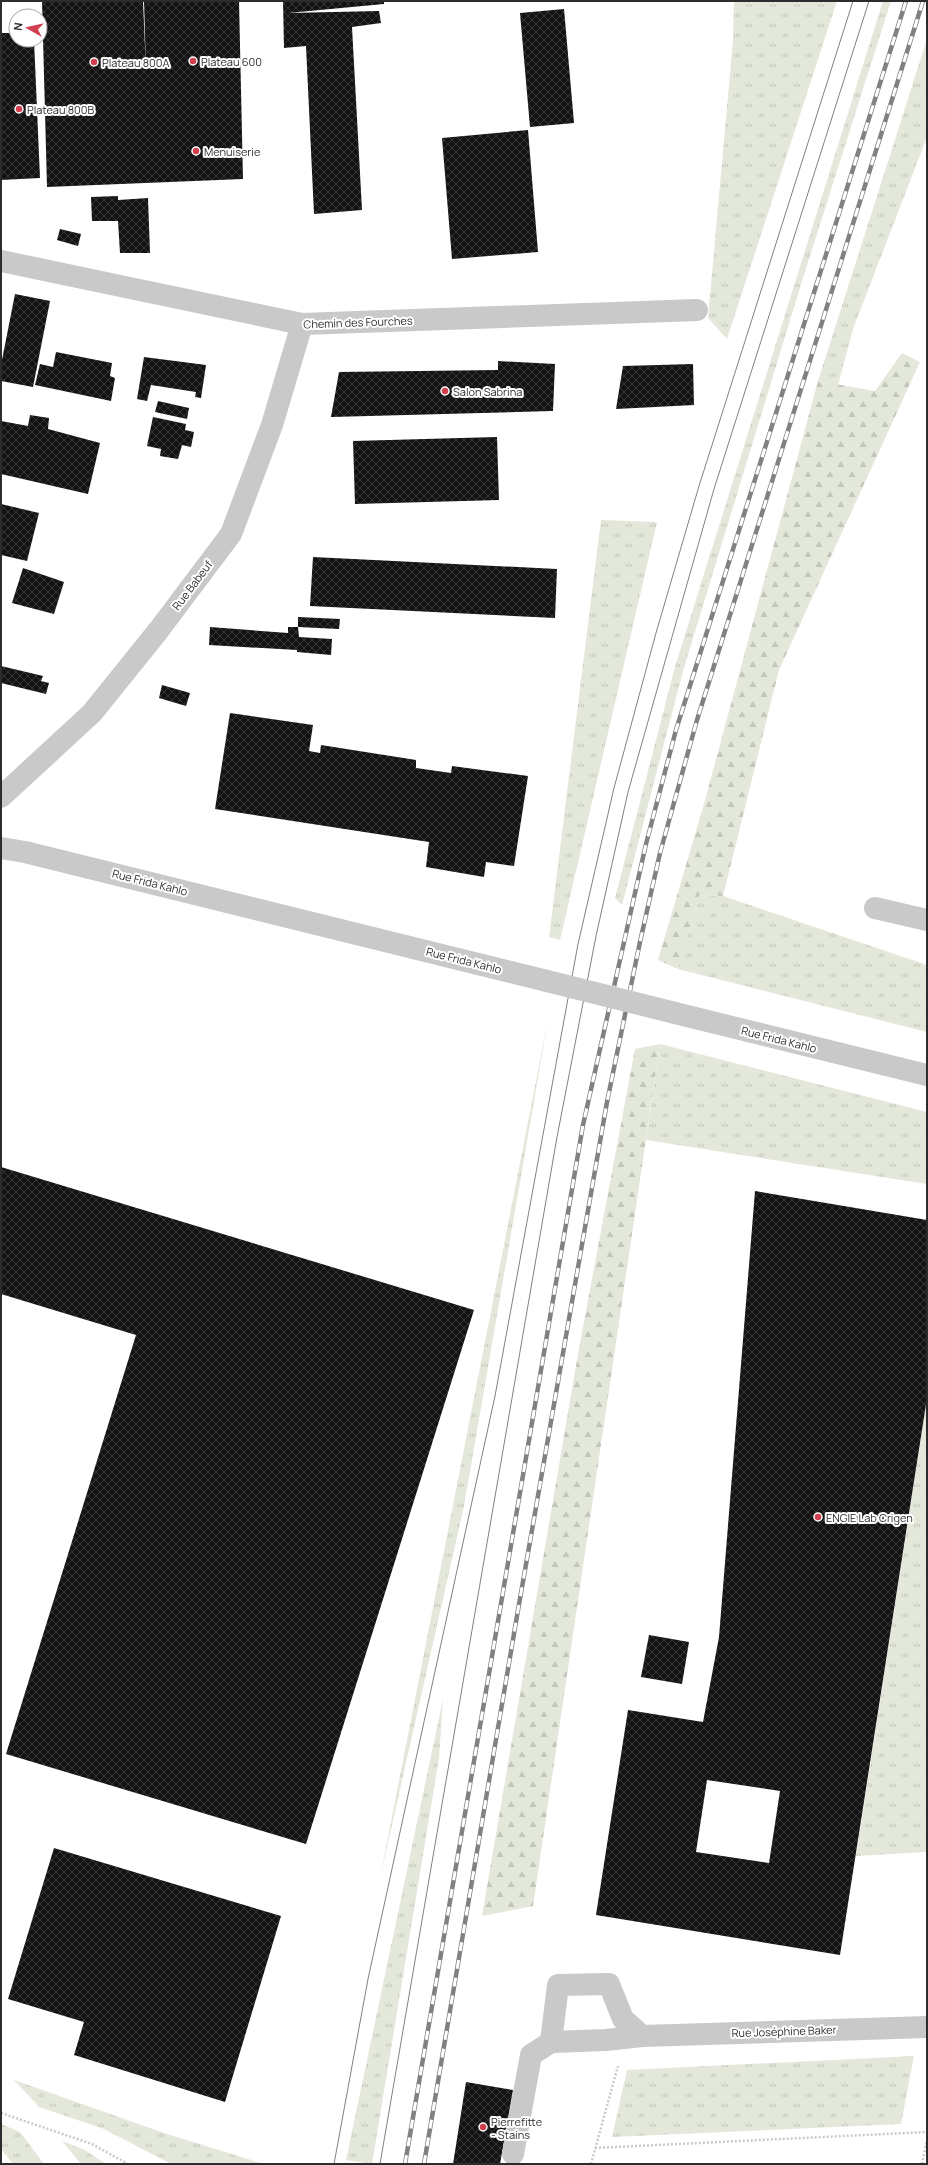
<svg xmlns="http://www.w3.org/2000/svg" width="928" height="2165" font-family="Manrope,sans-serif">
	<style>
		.grass { fill: url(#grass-tufts) }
		.forest { fill: url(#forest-firs) }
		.building { fill: url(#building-cross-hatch); fill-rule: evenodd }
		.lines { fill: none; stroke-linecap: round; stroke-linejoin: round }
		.path { stroke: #c9c9c9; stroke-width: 2.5; stroke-dasharray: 2 2; stroke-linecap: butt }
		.minor { stroke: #c9c9c9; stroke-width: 22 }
		.tram { stroke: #818181; stroke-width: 1 }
		.rail-casing { stroke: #818181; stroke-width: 4.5 }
		.rail { stroke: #fff; stroke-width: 3; stroke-dasharray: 9; stroke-linecap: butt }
		.minor-bridge { stroke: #c9c9c9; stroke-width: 22 }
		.poi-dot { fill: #d23f51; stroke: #fff; stroke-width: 1.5 }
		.labels { text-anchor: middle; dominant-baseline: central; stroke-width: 4; stroke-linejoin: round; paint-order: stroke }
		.poi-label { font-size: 11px; fill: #2c2c2c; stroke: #fff; text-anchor: start }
		.street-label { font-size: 11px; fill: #2c2c2c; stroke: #fff }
	</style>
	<defs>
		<pattern id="grass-tufts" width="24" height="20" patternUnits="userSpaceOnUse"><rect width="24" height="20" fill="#e3e8da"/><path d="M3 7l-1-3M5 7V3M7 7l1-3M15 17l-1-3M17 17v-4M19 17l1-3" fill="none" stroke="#c3c7bb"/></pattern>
		<pattern id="forest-firs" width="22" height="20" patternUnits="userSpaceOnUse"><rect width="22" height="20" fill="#e3e8da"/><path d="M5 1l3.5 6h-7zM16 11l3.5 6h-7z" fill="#c3c7bb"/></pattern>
		<pattern id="building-cross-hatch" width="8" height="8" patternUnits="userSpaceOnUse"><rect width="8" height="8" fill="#131313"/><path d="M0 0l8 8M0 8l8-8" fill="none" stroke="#363636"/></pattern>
	</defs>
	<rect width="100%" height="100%" fill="#fff"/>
	<!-- grass -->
	<g class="grass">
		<polygon points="734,1 837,1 727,339 708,318 733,40"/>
		<polygon points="883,1 891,1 802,281 683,671 622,905 615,898 675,667"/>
		<polygon points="927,39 927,137 853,329 838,385 818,381"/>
		<polygon points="601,520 657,522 560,940 549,937"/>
		<polygon points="699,895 723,896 927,965 927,1032 678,969"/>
		<polygon points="548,1020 464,1506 380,1878"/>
		<polygon points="660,1044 927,1112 927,1184 646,1140"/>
		<polygon points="927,1398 927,1852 856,1856"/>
		<polygon points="443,1699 439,1758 372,2164 346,2160"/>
		<polygon points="914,2056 901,2124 612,2137 627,2070"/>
		<polygon points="14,2080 164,2133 264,2164 171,2164 104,2129 39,2107"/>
		<polygon points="1,2124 20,2132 44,2164 13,2164 1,2149"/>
		<polygon points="62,2141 85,2150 106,2164 81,2164"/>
	</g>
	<!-- forest -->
	<g class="forest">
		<polygon points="902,353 920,362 779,670 723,896 699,895 678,969 658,960 704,804 818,381 875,391"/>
		<polygon points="660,1044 533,1906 482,1916 578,1354 635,1049"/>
	</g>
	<!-- building -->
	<g class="building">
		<polygon points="42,1 143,1 146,70 144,1 239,1 243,179 47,187"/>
		<polygon points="283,1 384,1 384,4 288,13 379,11 381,23 352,27 362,210 314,214 306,46 284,48"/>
		<polygon points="564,9 574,123 530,127 520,13"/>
		<polygon points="1,33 16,33 16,40 34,40 40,178 1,180"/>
		<polygon points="528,130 538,252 452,259 442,138"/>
		<polygon points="118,196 118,200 148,198 150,253 120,253 118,221 92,221 91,197"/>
		<polygon points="60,229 81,234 78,246 57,240"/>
		<polygon points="15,294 50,301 33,387 1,381 1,365"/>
		<polygon points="56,352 112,363 110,376 115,378 111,401 35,385 40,364 53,367"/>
		<polygon points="144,357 206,365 201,398 195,397 196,392 151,385 147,401 137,399"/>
		<polygon points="498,361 555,364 553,411 331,417 339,372 498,370"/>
		<polygon points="693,364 694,405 616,409 623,366"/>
		<polygon points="158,401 189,408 187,419 155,412"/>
		<polygon points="30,415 49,418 48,429 100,443 88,494 1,474 1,421 28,426"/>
		<polygon points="153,417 186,424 185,430 194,432 191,447 182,445 178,459 160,456 161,449 147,446"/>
		<polygon points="497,437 499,500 355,504 353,441"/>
		<polygon points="1,504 39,513 27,561 1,555"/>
		<polygon points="313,557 557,569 555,618 310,606"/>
		<polygon points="23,568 64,582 54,614 12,603"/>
		<polygon points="298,617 340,619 339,629 298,627"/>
		<polygon points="210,627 288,633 288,627 298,627 299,637 332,639 331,655 297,652 297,650 209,645"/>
		<polygon points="1,666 43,676 41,681 49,683 46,694 1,683"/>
		<polygon points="162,685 190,693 186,706 159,698"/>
		<polygon points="230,713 313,725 309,751 320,753 321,745 416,760 416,768 451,773 452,766 528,776 514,866 486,862 484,877 426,867 429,842 215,809"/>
		<polygon points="1,1167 474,1310 306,1844 6,1754 136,1335 1,1294"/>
		<path d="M755 1191 927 1220V1398L840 1955 596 1915 628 1710 703 1722 719 1637ZM707 1780 780 1791 769 1863 696 1852Z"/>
		<polygon points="649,1635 689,1642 682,1684 641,1677"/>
		<polygon points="54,1848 281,1916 225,2102 74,2055 84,2022 8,1999"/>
		<polygon points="466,2082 513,2090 500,2164 453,2164"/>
	</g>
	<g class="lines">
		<!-- path -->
		<g class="path">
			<polyline points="1,2113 92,2144 128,2164"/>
			<polyline points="595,2148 927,2132"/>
			<polyline points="591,2164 618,2066"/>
			<polyline points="922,2164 927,2140"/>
		</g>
		<!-- minor -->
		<g class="minor">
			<polyline points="1,261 302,324 697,310"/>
			<polyline points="1,797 92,713 158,631 231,534 272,425 302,324"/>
			<polyline points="1,848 25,852 547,981"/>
			<polyline points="875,908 927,920"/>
			<polyline points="675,1013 927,1075"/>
			<polyline points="642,2036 623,2019 609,1984 558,1985 551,2042 606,2040 642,2036 927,2027"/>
			<polyline points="513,2154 531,2055 551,2042"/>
		</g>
		<!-- tram -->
		<g class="tram">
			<polyline points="334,2164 368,1979 495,1396 578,944 614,788 656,633 699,486 853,1"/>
			<polyline points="380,2164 557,1137 596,936 628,792 714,489 869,1"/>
		</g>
		<defs>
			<g id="rail">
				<polyline points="405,2164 583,1125 646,844 676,730 906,1"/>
				<polyline points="424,2164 518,1610 607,1102 640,942 660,853 697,720 923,1"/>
			</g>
		</defs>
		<!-- rail casing -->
		<use href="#rail" class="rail-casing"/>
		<!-- rail -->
		<use href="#rail" class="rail"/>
		<!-- minor-bridge -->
		<polyline class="minor-bridge" points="547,981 675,1013"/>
	</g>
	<!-- markers -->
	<g class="poi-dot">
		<circle cx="193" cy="61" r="4"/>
		<circle cx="94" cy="62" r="4"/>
		<circle cx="19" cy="109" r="4"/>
		<circle cx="196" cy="151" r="4"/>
		<circle cx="445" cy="391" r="4"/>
		<circle cx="818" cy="1517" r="4"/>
		<circle cx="483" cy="2127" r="4"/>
	</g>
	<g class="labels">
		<!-- poi labels -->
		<g class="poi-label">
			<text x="201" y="61">Plateau 600</text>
			<text x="102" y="62">Plateau 800A</text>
			<text x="27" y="109">Plateau 800B</text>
			<text x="204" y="151">Menuiserie</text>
			<text x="453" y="391">Salon Sabrina</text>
			<text x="826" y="1517">ENGIE Lab Crigen</text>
			<text x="491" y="2121">Pierrefitte<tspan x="491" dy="13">- Stains</tspan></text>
		</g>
		<!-- street labels -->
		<g class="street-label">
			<text transform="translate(358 322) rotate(-2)">Chemin des Fourches</text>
			<text transform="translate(192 585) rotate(-53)">Rue Babeuf</text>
			<text transform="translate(150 882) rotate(14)">Rue Frida Kahlo</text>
			<text transform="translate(464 960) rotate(14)">Rue Frida Kahlo</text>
			<text transform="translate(779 1039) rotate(14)">Rue Frida Kahlo</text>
			<text transform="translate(784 2031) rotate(-2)">Rue Joséphine Baker</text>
		</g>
	</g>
	<!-- border -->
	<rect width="928" height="2165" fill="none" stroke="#2c2c2c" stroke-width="4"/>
	<!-- north arrow -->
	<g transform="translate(28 28) rotate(278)"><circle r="19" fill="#ffffff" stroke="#ababab"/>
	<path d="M0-3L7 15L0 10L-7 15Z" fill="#d23f51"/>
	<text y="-6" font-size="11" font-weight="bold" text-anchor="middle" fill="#2c2c2c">N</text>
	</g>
</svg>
